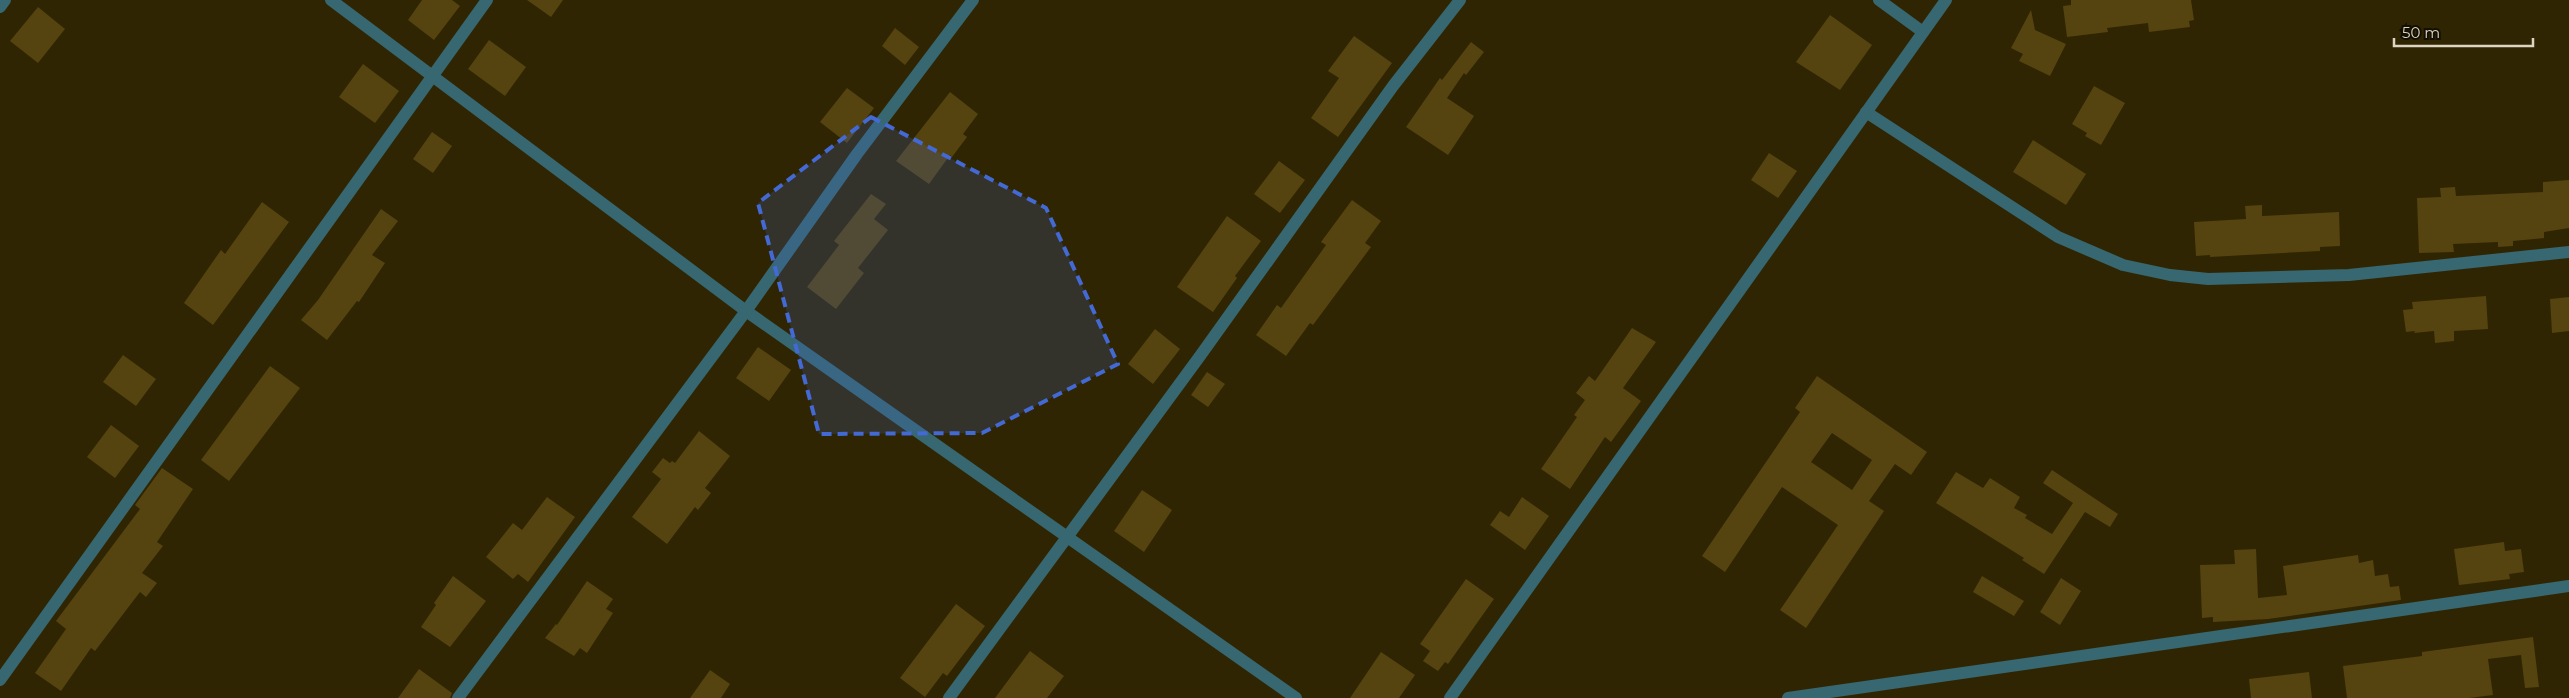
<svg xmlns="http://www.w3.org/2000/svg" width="2569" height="698" font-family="Montserrat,sans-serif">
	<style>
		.building { fill: #55440f; fill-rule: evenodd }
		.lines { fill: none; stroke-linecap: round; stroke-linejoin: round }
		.minor { stroke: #376770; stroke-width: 12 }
		.marked { fill: #4369d4; fill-opacity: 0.2; stroke: #4369d4; stroke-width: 4; stroke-dasharray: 10 6; stroke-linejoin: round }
	</style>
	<rect width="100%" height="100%" fill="#302502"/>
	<!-- building -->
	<g class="building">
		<polygon points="422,0 452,0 460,6 434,40 408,20"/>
		<polygon points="527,0 563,0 551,17"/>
		<polygon points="2071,0 2191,0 2194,20 2189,21 2190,27 2149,32 2148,23 2107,28 2108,32 2067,37 2063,6 2071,5"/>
		<polygon points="38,7 65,29 38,63 10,41"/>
		<polygon points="2031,10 2035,30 2066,44 2050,76 2019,61 2023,54 2011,48"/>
		<polygon points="1830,15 1872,45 1840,90 1796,62"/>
		<polygon points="895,28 919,47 905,65 882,46"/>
		<polygon points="1354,36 1392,63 1338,137 1311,118 1339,78 1328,71"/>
		<polygon points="489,40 526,67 505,96 468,69"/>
		<polygon points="1471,42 1484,52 1466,75 1464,73 1447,98 1474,116 1448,155 1406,127 1440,78 1442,80"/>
		<polygon points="363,64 399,91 375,123 339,97"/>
		<polygon points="2094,86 2125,103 2101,145 2085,136 2087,133 2072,124"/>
		<polygon points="847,88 874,108 847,143 820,122"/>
		<polygon points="950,92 978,114 963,134 967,137 952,157 950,155 929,184 896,161"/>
		<polygon points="432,132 452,146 433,173 413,159"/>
		<polygon points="2033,140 2086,174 2066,205 2013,172"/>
		<polygon points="1769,153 1797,171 1778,198 1751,180"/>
		<polygon points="1279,161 1305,180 1280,213 1254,194"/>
		<polygon points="2569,180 2569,228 2544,232 2544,238 2513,241 2513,246 2498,247 2498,242 2453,244 2454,252 2419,253 2417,198 2441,197 2440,188 2455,187 2456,196 2543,192 2543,182"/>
		<polygon points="871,194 886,204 874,219 888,230 858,268 864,273 836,309 807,287 839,245 834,241"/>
		<polygon points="1352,200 1381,221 1365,243 1371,247 1313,325 1310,323 1286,356 1256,335 1277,305 1281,308 1326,245 1321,242"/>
		<polygon points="262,202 289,222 213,325 184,303 221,250 225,254"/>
		<polygon points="2262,205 2262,216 2339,212 2340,246 2320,247 2320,251 2210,257 2210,255 2196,256 2194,222 2246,219 2245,206"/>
		<polygon points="381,209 398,221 372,255 385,263 359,302 357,301 327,340 301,320 318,300"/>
		<polygon points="1227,216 1261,241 1235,276 1237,278 1213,312 1177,287"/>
		<polygon points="2486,296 2488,329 2454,331 2454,341 2435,343 2434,331 2414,333 2415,331 2406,332 2403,310 2413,309 2412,302"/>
		<polygon points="2569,297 2569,331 2552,333 2550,299"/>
		<polygon points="1632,328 1656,342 1623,388 1641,401 1611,442 1605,437 1570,489 1541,469 1577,417 1574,415 1585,400 1576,393 1589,376 1595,381"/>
		<polygon points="1155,329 1180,349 1153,384 1128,364"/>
		<polygon points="758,347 791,370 769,401 736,378"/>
		<polygon points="123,355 156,379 136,406 103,382"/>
		<polygon points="270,366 300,388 229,481 201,460"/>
		<polygon points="1207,372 1225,384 1208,407 1191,395"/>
		<path d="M1817 376 1927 452 1911 475 1895 464 1869 501 1884 511 1806 628 1780 610 1838 525 1782 487 1725 572 1702 556 1800 412 1795 408ZM1832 433 1872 460 1852 490 1811 462Z"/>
		<polygon points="111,425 139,446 115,478 87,457"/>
		<polygon points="699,431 730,456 705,488 711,493 698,510 695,507 667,544 632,517 661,479 652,472 663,458 670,463 672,461 675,463"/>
		<polygon points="162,468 193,489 157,542 163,546 142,573 157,583 146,597 140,592 95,651 91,648 61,691 35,673 66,629 56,621 140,509 135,505"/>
		<polygon points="2052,470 2118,514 2110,527 2085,512 2044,574 2022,560 2024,558 1936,503 1956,472 1983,488 1990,478 2020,497 2014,508 2027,515 2025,518 2052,534 2073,503 2043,483"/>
		<polygon points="1142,490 1172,510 1144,552 1114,531"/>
		<polygon points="547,497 575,517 528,582 518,574 513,579 486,557 513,523 522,530"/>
		<polygon points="1522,497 1549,516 1525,550 1490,525 1500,511 1509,517"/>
		<polygon points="2504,542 2505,551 2521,549 2524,572 2509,574 2510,579 2459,585 2454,549"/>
		<polygon points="2256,549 2258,598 2287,595 2283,566 2358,555 2359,563 2373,560 2375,576 2388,574 2390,587 2399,586 2401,600 2268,619 2213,622 2213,617 2202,618 2200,565 2235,564 2234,550"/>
		<polygon points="453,576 486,601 450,647 421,627 436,605 434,603"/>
		<polygon points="1982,576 2024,601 2014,616 1973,592"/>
		<polygon points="2061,578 2081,591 2060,625 2040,612"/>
		<polygon points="1466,579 1494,599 1448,664 1445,662 1438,671 1423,661 1430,651 1420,644"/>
		<polygon points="587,581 613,599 606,609 613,613 587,653 580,648 574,656 545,638 556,624 557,625"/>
		<polygon points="956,604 985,626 947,676 943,673 925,697 900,678"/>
		<polygon points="2533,637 2539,687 2525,688 2521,655 2488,659 2493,695 2469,698 2347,698 2343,666 2422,656 2422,652"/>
		<polygon points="1030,651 1064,676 1047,698 995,698"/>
		<polygon points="1381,652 1415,675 1399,698 1350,698"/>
		<polygon points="419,669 452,693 450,698 398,698"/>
		<polygon points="710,670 730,684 721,698 690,698"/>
		<polygon points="2309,672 2312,698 2251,698 2249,679"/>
	</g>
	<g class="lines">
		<!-- minor -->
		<g class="minor">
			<polyline points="331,0 746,311 1296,698"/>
			<polyline points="1879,0 1923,32"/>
			<polyline points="0,7 5,0"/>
			<polyline points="1866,112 2058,237 2123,265 2170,275 2208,279 2349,275 2569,252"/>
			<polyline points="0,680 487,0"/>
			<polyline points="458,698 746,311 857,154 973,0"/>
			<polyline points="949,698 1200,356 1393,86 1460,0"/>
			<polyline points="1450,698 1946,0"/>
			<polyline points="1788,698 2569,586"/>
		</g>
	</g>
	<!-- marked area -->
	<path class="marked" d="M871 117 1046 208 1118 364 982 433 819 434 758 203Z"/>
	<!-- scale -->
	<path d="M2394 38v8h139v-8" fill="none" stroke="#dbd5c2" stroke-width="2.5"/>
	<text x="2402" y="38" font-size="15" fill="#dbd5c2" stroke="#140f03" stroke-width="4" paint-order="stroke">50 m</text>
</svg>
